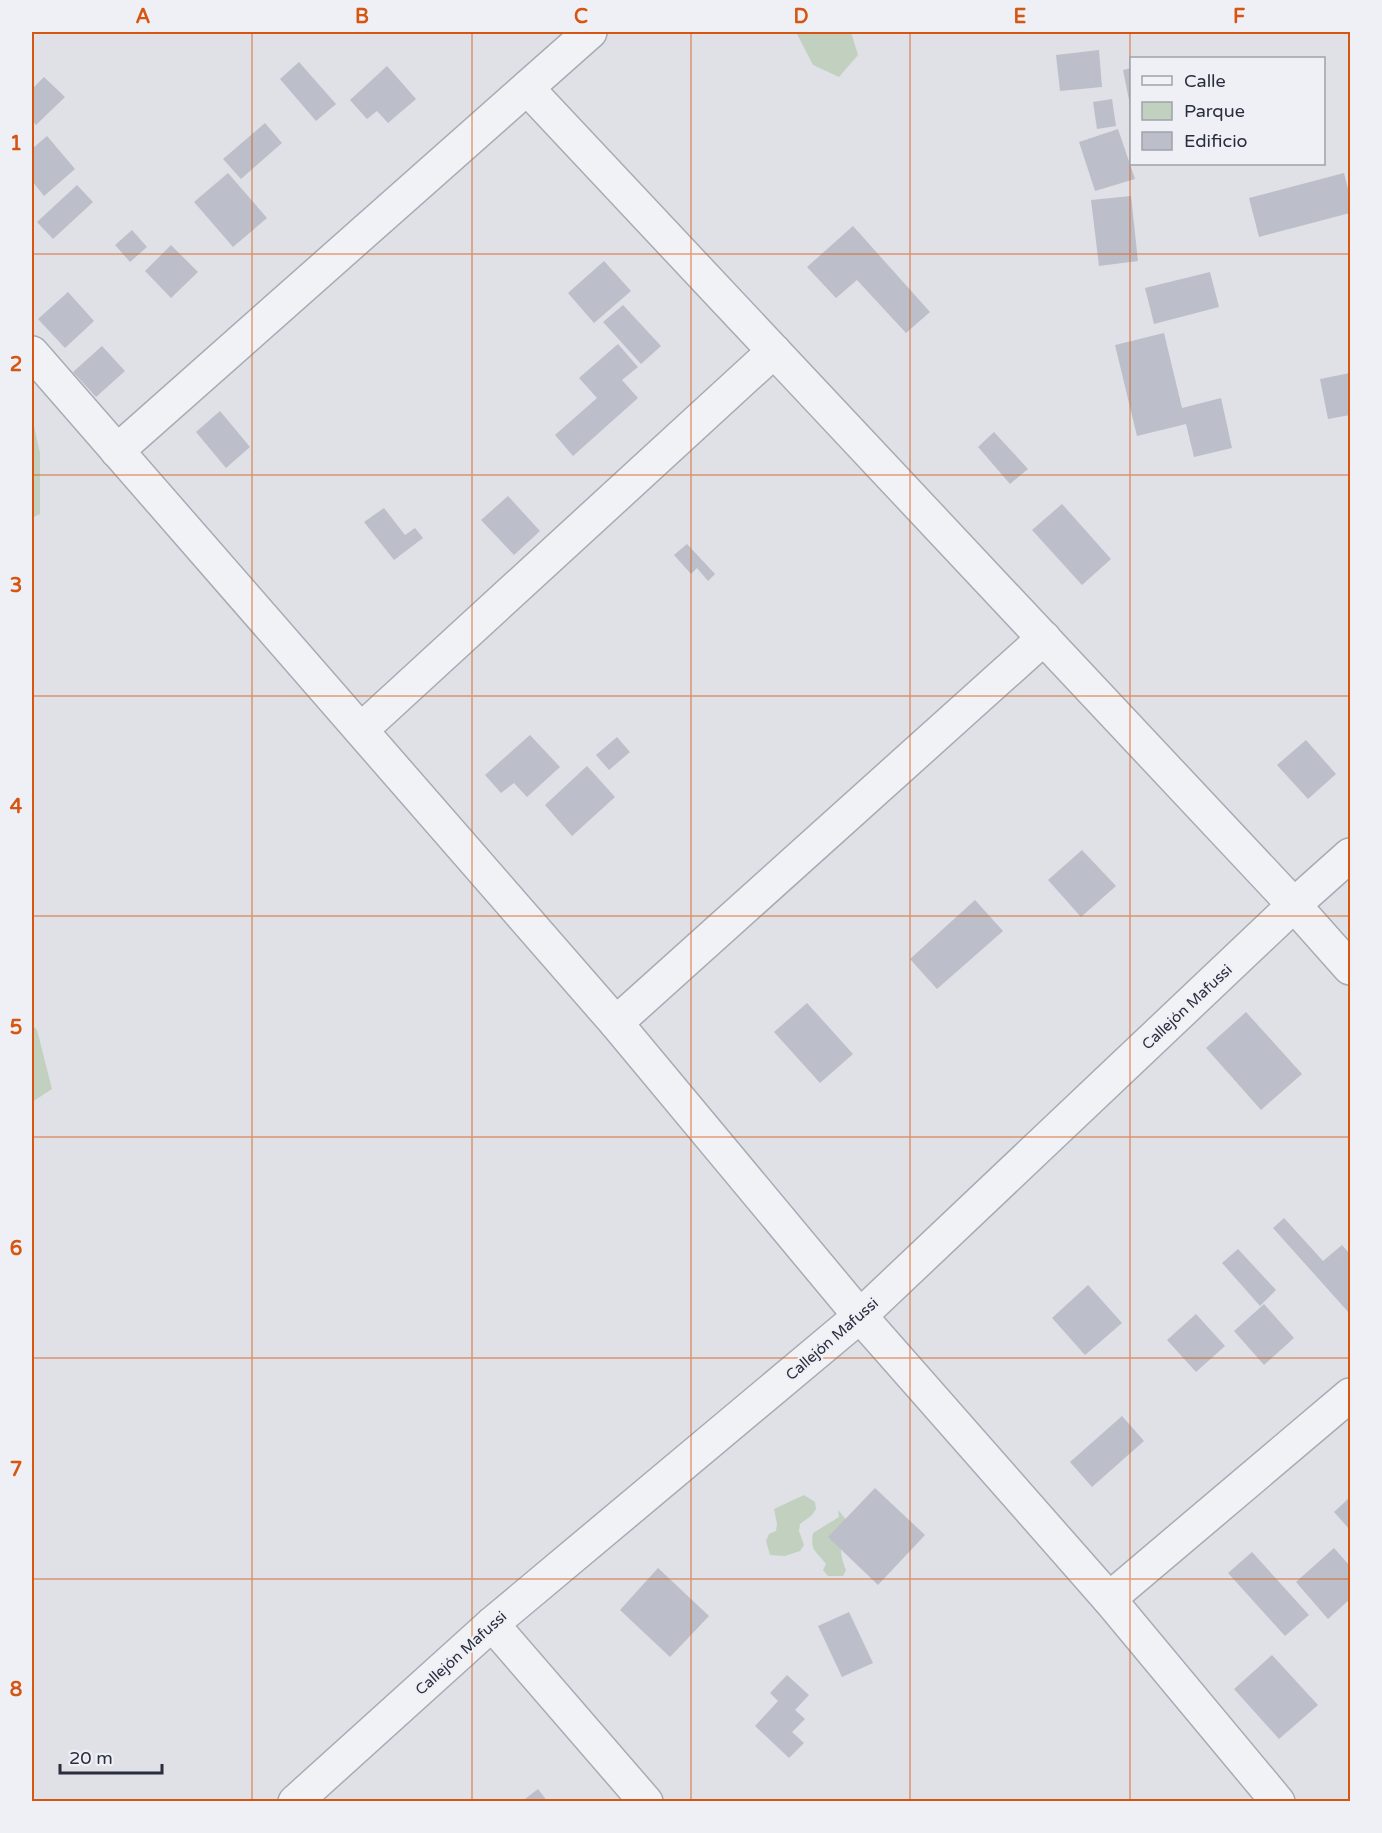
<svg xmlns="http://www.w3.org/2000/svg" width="1382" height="1833" font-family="'Varela Round',sans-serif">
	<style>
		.green { fill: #c2d0c0 }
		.building { fill: #bcbfc9 }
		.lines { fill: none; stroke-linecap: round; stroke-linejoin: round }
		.minor-casing { stroke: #a8abb4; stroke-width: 36 }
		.minor { stroke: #f1f2f6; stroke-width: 33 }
		.grid { fill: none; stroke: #d55511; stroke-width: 1.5; stroke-opacity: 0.55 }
		.labels { text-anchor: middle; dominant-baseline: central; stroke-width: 4.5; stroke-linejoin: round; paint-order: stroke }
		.street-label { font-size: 15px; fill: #292d3d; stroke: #eef0f5 }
		.neatline { fill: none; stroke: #d55511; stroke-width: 2 }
		.grid-label { font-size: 20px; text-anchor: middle; font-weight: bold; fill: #d55511 }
	</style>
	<rect width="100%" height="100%" fill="#dfe1e7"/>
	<!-- green -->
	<g class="green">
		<polygon points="796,32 851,32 858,55 839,77 813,65"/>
		<polygon points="32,417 40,453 40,514 32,518"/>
		<polygon points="32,1025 37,1030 52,1089 32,1102"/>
		<polygon points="804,1495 815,1502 816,1509 812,1515 800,1524 799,1531 804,1545 800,1551 785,1556 770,1555 766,1541 769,1534 776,1531 777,1524 774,1509"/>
		<path d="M838 1510 850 1524C842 1544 837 1548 846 1570L843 1576H828L823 1570 826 1564C816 1550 810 1552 813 1533L839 1517Z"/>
	</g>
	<!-- building -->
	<g class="building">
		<polygon points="1099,50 1102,87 1060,91 1056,55"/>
		<polygon points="299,62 336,104 316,121 280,79"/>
		<polygon points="387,66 416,99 388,123 377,111 367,119 350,100"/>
		<polygon points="1132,68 1132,105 1130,105 1123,70"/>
		<polygon points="44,77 65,97 36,125 32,120 32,89"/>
		<polygon points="1112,99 1116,126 1097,129 1093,102"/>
		<polygon points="265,123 282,143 241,179 223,159"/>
		<polygon points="1118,129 1135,179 1095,191 1079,142"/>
		<polygon points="47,136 75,169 44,196 32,181 32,149"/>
		<polygon points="228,173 267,218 233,247 194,202"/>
		<polygon points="1344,173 1350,197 1350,213 1259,237 1249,198"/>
		<polygon points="77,185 93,202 53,239 37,222"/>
		<polygon points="1131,196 1138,261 1099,266 1091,200"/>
		<polygon points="853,226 930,312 906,333 857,280 836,298 807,267"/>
		<polygon points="132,230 147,247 130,262 115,245"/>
		<polygon points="171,245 198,272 171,298 145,271"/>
		<polygon points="604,261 631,291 594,323 568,293"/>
		<polygon points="1210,272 1219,307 1154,324 1145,288"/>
		<polygon points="68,292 94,321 65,348 38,319"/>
		<polygon points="623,305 661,346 641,364 603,322"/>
		<polygon points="1164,333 1182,408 1221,398 1232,448 1194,457 1186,424 1137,436 1115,345"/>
		<polygon points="618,344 638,367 622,380 638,398 573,456 555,435 597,398 579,378"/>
		<polygon points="102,346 125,371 96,397 73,372"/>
		<polygon points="1350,373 1350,415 1328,419 1320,379"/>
		<polygon points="220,411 250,447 226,468 196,432"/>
		<polygon points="994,432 1028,469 1010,484 978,447"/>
		<polygon points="508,496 540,531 514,555 481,520"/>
		<polygon points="1062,504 1111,559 1082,585 1032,530"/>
		<polygon points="384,508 405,535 415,528 423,538 394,560 364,522"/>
		<polygon points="687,544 715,574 708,581 697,568 691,574 674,555"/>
		<polygon points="530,735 560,767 527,797 514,783 501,793 485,775"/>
		<polygon points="617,737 630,752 609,770 596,755"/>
		<polygon points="1306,740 1336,774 1308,799 1277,765"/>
		<polygon points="587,766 615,797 572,836 545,805"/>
		<polygon points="1082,850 1116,886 1081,917 1048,880"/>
		<polygon points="975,900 1003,931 937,989 910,959"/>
		<polygon points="807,1003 853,1054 820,1083 774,1032"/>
		<polygon points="1246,1012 1302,1074 1261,1110 1206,1048"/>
		<polygon points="1284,1218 1323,1261 1342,1245 1350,1254 1350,1314 1273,1228"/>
		<polygon points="1238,1249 1276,1290 1260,1306 1222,1263"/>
		<polygon points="1088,1285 1122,1323 1085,1355 1052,1318"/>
		<polygon points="1264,1304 1294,1338 1264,1365 1234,1331"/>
		<polygon points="1196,1314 1225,1346 1196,1372 1167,1340"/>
		<polygon points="1122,1416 1144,1441 1092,1487 1070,1462"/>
		<polygon points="875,1488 925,1535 878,1585 828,1537"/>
		<polygon points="1350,1497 1350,1530 1334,1512"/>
		<polygon points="1334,1548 1350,1566 1350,1599 1328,1619 1296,1582"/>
		<polygon points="1252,1552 1309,1615 1285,1636 1228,1573"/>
		<polygon points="658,1568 709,1616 670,1657 620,1610"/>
		<polygon points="849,1612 873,1663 842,1677 818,1626"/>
		<polygon points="1272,1655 1318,1705 1279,1739 1234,1689"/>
		<polygon points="787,1675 809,1695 795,1710 805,1719 792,1732 804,1743 789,1758 755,1726 778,1701 770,1693"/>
		<polygon points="538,1789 548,1802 521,1802"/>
	</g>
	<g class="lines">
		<defs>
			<g id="minor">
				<polyline points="527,88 1294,905 1350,968"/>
				<polyline points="32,353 616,1023 860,1316 1109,1599 1278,1802"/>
				<polyline points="117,451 590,32"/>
				<polyline points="361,730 774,351"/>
				<polyline points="616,1023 1044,638"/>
				<polyline points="1109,1599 1350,1395"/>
				<polyline points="492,1624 646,1802"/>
				<polyline points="295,1802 492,1624 860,1316 1294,905 1350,855"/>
			</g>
		</defs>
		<!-- minor casing -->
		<use href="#minor" class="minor-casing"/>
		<!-- minor -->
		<use href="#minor" class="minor"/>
	</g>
	<!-- grid -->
	<path class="grid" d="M252 32V1802M472 32V1802M691 32V1802M910 32V1802M1130 32V1802M32 254H1350M32 475H1350M32 696H1350M32 916H1350M32 1137H1350M32 1358H1350M32 1579H1350"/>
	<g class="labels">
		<!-- street labels -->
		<g class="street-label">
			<text transform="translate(1187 1007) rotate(-43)">Callejón Mafussi</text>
			<text transform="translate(832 1339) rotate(-41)">Callejón Mafussi</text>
			<text transform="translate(461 1653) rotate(-42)">Callejón Mafussi</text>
		</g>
	</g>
	<!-- border -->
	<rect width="1382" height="1833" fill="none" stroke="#eef0f5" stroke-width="66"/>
	<!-- legend -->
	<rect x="1130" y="57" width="195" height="108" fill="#eef0f5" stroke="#9fa2ab" stroke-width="1.5"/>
	<rect x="1142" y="76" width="30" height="9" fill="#f1f2f6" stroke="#9fa2ab" stroke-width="1.5"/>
	<text x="1184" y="87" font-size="18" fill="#292d3d">Calle</text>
	<rect x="1142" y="102" width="30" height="18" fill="#c2d0c0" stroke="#9fa2ab" stroke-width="1.5"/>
	<text x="1184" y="117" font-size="18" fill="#292d3d">Parque</text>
	<rect x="1142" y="132" width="30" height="18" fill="#bcbfc9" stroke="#9fa2ab" stroke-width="1.5"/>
	<text x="1184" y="147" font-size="18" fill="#292d3d">Edificio</text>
	<!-- scale -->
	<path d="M60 1764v9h102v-9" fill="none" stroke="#292d3d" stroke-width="3"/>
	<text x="69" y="1764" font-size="18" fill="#292d3d" stroke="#eef0f5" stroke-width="4.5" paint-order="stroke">20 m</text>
	<rect x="33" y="33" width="1316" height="1767" class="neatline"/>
	<g class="grid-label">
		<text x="143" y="23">A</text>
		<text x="362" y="23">B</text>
		<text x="581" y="23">C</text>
		<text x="801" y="23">D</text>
		<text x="1020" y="23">E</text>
		<text x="1239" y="23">F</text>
		<text x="16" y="150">1</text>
		<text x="16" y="371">2</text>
		<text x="16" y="592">3</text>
		<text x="16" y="813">4</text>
		<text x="16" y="1034">5</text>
		<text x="16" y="1255">6</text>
		<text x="16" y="1476">7</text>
		<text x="16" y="1696">8</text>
	</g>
</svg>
